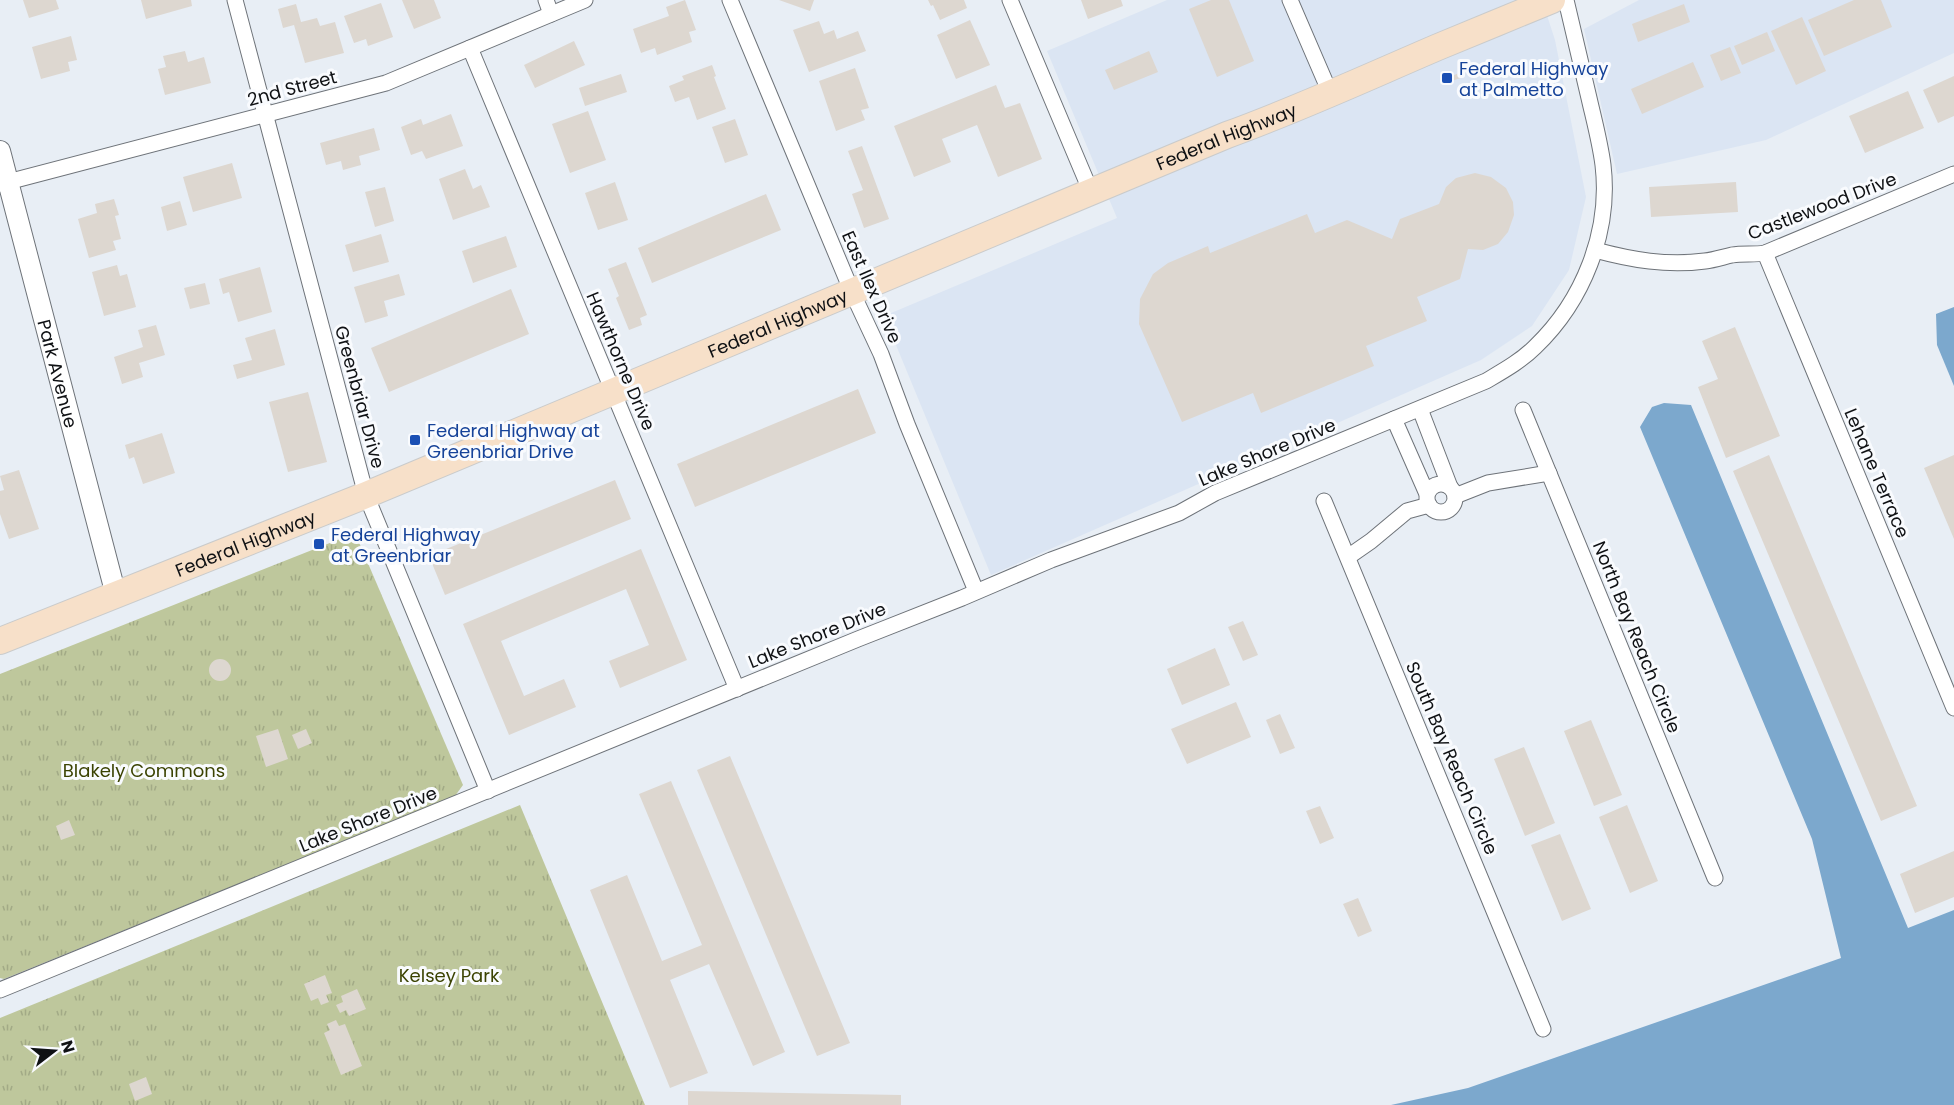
<svg xmlns="http://www.w3.org/2000/svg" width="1954" height="1105" font-family="Poppins,sans-serif">
	<style>
		.built { fill: #dbe5f3 }
		.park { fill: url(#park-tufts) }
		.water { fill: #7ca8cd }
		.building { fill: #ddd7d0 }
		.lines { fill: none; stroke-linecap: round; stroke-linejoin: round }
		.minor-casing { stroke: #6e7379; stroke-width: 17 }
		.tertiary-casing { stroke: #6e7379; stroke-width: 22 }
		.primary-casing { stroke: #cacbcb; stroke-width: 28 }
		.minor { stroke: #fff; stroke-width: 15 }
		.tertiary { stroke: #fff; stroke-width: 20 }
		.primary { stroke: #f7e0c9; stroke-width: 26 }
		.transit-dot { fill: #1a4fb4; stroke: #f9fbfe; stroke-width: 2 }
		.labels { text-anchor: middle; dominant-baseline: central; stroke-width: 6; stroke-linejoin: round; paint-order: stroke }
		.transit-label { font-size: 18px; fill: #164399; stroke: #f9fbfe; text-anchor: start }
		.street-label { font-size: 18px; fill: #0f1114; stroke: #f9fbfe }
		.park-label { font-size: 18px; fill: #3b4302; stroke: #f9fbfe }
	</style>
	<defs>
		<pattern id="park-tufts" width="24" height="20" patternUnits="userSpaceOnUse" patternTransform="scale(1.5)"><rect width="24" height="20" fill="#bec79c"/><path d="M3 7l-1-3M5 7V3M7 7l1-3M15 17l-1-3M17 17v-4M19 17l1-3" fill="none" stroke="#a2aa86"/></pattern>
	</defs>
	<rect width="100%" height="100%" fill="#e8eef5"/>
	<!-- built -->
	<g class="built">
		<polygon points="1167,0 1542,0 1555,40 1586,197 1569,270 1532,326 1481,360 991,575 884,316 1117,218 1047,51"/>
		<polygon points="1639,0 1954,0 1954,53 1766,140 1617,174 1584,29"/>
	</g>
	<!-- park -->
	<g class="park">
		<polygon points="355,533 463,785 455,796 4,979 0,978 0,674"/>
		<polygon points="520,805 645,1105 0,1105 0,1018"/>
	</g>
	<!-- water -->
	<g class="water">
		<polygon points="1954,307 1954,386 1937,345 1936,314"/>
		<polygon points="1664,403 1691,405 1908,928 1954,910 1954,1105 1391,1105 1468,1088 1841,958 1812,839 1640,427 1652,407"/>
	</g>
	<!-- building -->
	<g class="building">
		<polygon points="23,0 56,0 59,9 29,18"/>
		<polygon points="141,0 191,0 192,6 146,19"/>
		<polygon points="402,0 434,0 441,18 414,29"/>
		<polygon points="685,0 696,30 689,32 692,42 657,55 655,48 641,53 633,29 669,16 666,7"/>
		<polygon points="779,0 814,0 810,11"/>
		<polygon points="928,0 964,0 967,8 940,20 933,5 931,6"/>
		<polygon points="1081,0 1121,0 1123,6 1088,19"/>
		<polygon points="1211,0 1229,0 1254,61 1217,77 1189,9"/>
		<polygon points="1854,0 1881,0 1892,27 1824,56 1808,20"/>
		<polygon points="381,3 393,37 368,46 366,39 354,43 344,16"/>
		<polygon points="296,4 301,22 317,18 320,26 335,22 344,53 305,63 294,25 283,28 278,9"/>
		<polygon points="1684,4 1690,22 1638,42 1632,24"/>
		<polygon points="1802,17 1826,71 1796,85 1771,31"/>
		<polygon points="970,20 990,65 956,79 937,35"/>
		<polygon points="819,21 824,34 834,30 837,39 858,31 866,51 809,72 793,30"/>
		<polygon points="1767,32 1775,51 1742,65 1734,46"/>
		<polygon points="71,36 77,60 68,62 70,71 41,79 32,47"/>
		<polygon points="574,41 585,65 535,88 524,65"/>
		<polygon points="1730,47 1741,73 1721,81 1710,55"/>
		<polygon points="185,51 188,62 204,57 211,83 165,95 158,69 166,67 163,56"/>
		<polygon points="1149,51 1158,72 1114,90 1105,70"/>
		<polygon points="1693,62 1704,87 1642,114 1631,89"/>
		<polygon points="712,65 716,76 714,77 726,109 697,120 689,97 675,102 669,86 684,80 682,76"/>
		<polygon points="855,68 869,108 861,110 865,120 836,131 819,81"/>
		<polygon points="1461,72 1463,77 1452,81 1450,77"/>
		<polygon points="621,74 627,92 585,106 579,88"/>
		<polygon points="1954,76 1954,116 1938,123 1923,90"/>
		<polygon points="996,85 1005,108 1020,103 1042,159 998,177 977,125 942,139 951,162 914,177 894,126"/>
		<polygon points="1908,91 1924,128 1865,153 1849,116"/>
		<polygon points="588,111 606,160 570,173 552,124"/>
		<polygon points="451,114 463,146 426,159 422,151 411,155 401,127 421,119 423,125"/>
		<polygon points="735,119 748,155 725,163 712,127"/>
		<polygon points="374,128 380,150 359,156 361,165 343,170 341,161 326,165 320,143"/>
		<polygon points="862,146 889,219 864,228 852,194 863,190 848,151"/>
		<polygon points="232,163 242,198 193,212 183,177"/>
		<polygon points="465,169 473,189 481,185 490,207 453,220 439,179"/>
		<polygon points="1475,173 1491,177 1506,188 1513,202 1514,215 1508,232 1498,244 1483,250 1468,249 1460,279 1417,297 1427,321 1366,346 1374,366 1261,413 1253,393 1182,422 1139,324 1140,299 1153,274 1168,263 1208,246 1210,253 1307,214 1315,233 1347,220 1392,239 1400,219 1439,204 1446,187 1456,178"/>
		<polygon points="615,182 628,220 598,230 585,193"/>
		<polygon points="1736,182 1738,212 1651,217 1649,187"/>
		<polygon points="385,187 394,221 375,227 365,192"/>
		<polygon points="766,194 781,230 652,283 638,248"/>
		<polygon points="114,199 119,215 115,216 121,239 113,241 116,250 89,258 78,219 97,213 95,204"/>
		<polygon points="180,201 187,225 167,231 161,207"/>
		<polygon points="381,234 389,262 353,272 345,245"/>
		<polygon points="506,236 517,267 473,283 462,251"/>
		<polygon points="626,262 647,315 640,318 642,325 629,330 616,298 619,296 608,269"/>
		<polygon points="117,265 120,276 127,274 136,307 104,316 92,272"/>
		<polygon points="260,267 272,312 238,322 229,292 223,294 219,279"/>
		<polygon points="399,274 405,295 384,301 388,316 365,323 354,287"/>
		<polygon points="205,283 210,304 190,309 184,288"/>
		<polygon points="511,289 529,334 389,392 371,348"/>
		<polygon points="156,325 165,355 139,363 143,377 122,384 114,357 143,347 138,330"/>
		<polygon points="1735,327 1780,436 1726,458 1698,387 1718,379 1702,341"/>
		<polygon points="275,329 285,365 237,379 233,365 252,360 245,338"/>
		<polygon points="858,389 876,433 695,507 677,464"/>
		<polygon points="308,392 327,462 288,472 269,402"/>
		<polygon points="162,433 175,473 143,484 134,457 129,459 125,445"/>
		<polygon points="1769,455 1917,806 1881,821 1733,471"/>
		<polygon points="1954,455 1954,539 1924,468"/>
		<polygon points="19,470 39,529 9,539 0,514 0,491 4,490 0,476"/>
		<polygon points="615,480 631,519 445,595 429,556"/>
		<polygon points="641,549 687,660 620,688 609,661 649,645 626,589 501,641 524,696 564,679 576,707 509,735 463,624"/>
		<polygon points="1243,621 1258,655 1243,661 1228,627"/>
		<polygon points="1215,648 1230,685 1182,705 1167,669"/>
		<circle cx="220" cy="670" r="11"/>
		<polygon points="1236,702 1251,737 1187,764 1171,729"/>
		<polygon points="1280,714 1295,748 1280,754 1266,720"/>
		<polygon points="1591,720 1622,795 1594,806 1564,731"/>
		<polygon points="278,729 288,759 266,767 256,736"/>
		<polygon points="306,729 312,743 298,749 292,735"/>
		<polygon points="1524,747 1555,823 1525,836 1494,759"/>
		<polygon points="730,756 850,1043 817,1056 697,770"/>
		<polygon points="671,781 785,1052 753,1066 709,964 670,980 708,1073 670,1088 590,890 627,875 662,961 702,945 639,794"/>
		<polygon points="1627,805 1658,881 1630,893 1599,817"/>
		<polygon points="1320,806 1334,838 1320,844 1306,811"/>
		<polygon points="69,820 75,835 61,840 56,826"/>
		<polygon points="1560,834 1591,909 1562,921 1531,845"/>
		<polygon points="1954,851 1954,897 1915,913 1900,874"/>
		<polygon points="1358,898 1372,931 1358,937 1343,904"/>
		<polygon points="325,975 332,993 326,995 329,1002 321,1005 318,998 311,1001 304,984"/>
		<polygon points="357,989 366,1009 349,1016 346,1010 340,1013 336,1005 343,1002 341,996"/>
		<polygon points="336,1020 339,1026 345,1024 362,1066 341,1075 324,1033 330,1030 327,1024"/>
		<polygon points="146,1077 152,1094 135,1101 129,1084"/>
		<polygon points="688,1091 901,1095 901,1105 688,1105"/>
	</g>
	<g class="lines">
		<defs>
			<g id="minor">
				<polyline points="235,0 366,495 488,791"/>
				<polyline points="546,0 551,14"/>
				<polyline points="730,0 852,292 881,354 907,424 976,591"/>
				<polyline points="1010,0 1091,192"/>
				<polyline points="1290,0 1331,95"/>
				<polyline points="470,48 737,689"/>
				<polyline points="0,184 386,83 585,0"/>
				<path d="M1595 250C1632 260 1667 266 1705 261 1714 260 1723 257 1732 255 1743 253 1754 255 1765 253L1954 174"/>
				<polyline points="1765,253 1954,708"/>
				<polyline points="1420,409 1450,487"/>
				<polyline points="1523,410 1715,878"/>
				<polyline points="1394,419 1427,494"/>
				<circle cx="1441" cy="498" r="14"/>
				<polyline points="1455,496 1488,483 1549,473"/>
				<polyline points="1324,501 1543,1029"/>
				<polyline points="1348,557 1371,541 1407,511 1429,505"/>
				<path d="M0 990 858 639 962 598 1051 560 1179 513 1215 493 1486 381C1503 371 1521 361 1535 347 1583 301 1611 232 1603 165 1600 142 1594 120 1589 98 1581 65 1574 33 1566 0"/>
			</g>
			<g id="tertiary">
				<path id="s1" d="M0 151 116 595"/>
			</g>
			<g id="primary">
				<path id="s2" d="M0 641 366 495 1227 135C1299 109 1368 77 1438 47 1476 31 1514 16 1552 0"/>
			</g>
		</defs>
		<!-- minor casing -->
		<use href="#minor" class="minor-casing"/>
		<!-- tertiary casing -->
		<use href="#tertiary" class="tertiary-casing"/>
		<!-- primary casing -->
		<use href="#primary" class="primary-casing"/>
		<!-- minor -->
		<use href="#minor" class="minor"/>
		<!-- tertiary -->
		<use href="#tertiary" class="tertiary"/>
		<!-- primary -->
		<use href="#primary" class="primary"/>
	</g>
	<!-- markers -->
	<g class="transit-dot">
		<rect x="1441" y="72" width="12" height="12" rx="3"/>
		<rect x="409" y="434" width="12" height="12" rx="3"/>
		<rect x="313" y="538" width="12" height="12" rx="3"/>
	</g>
	<g class="labels">
		<!-- transit labels -->
		<g class="transit-label">
			<text x="1459" y="68">Federal Highway<tspan x="1459" dy="21">at Palmetto</tspan></text>
			<text x="427" y="430">Federal Highway at<tspan x="427" dy="21">Greenbriar Drive</tspan></text>
			<text x="331" y="534">Federal Highway<tspan x="331" dy="21">at Greenbriar</tspan></text>
		</g>
		<!-- street labels -->
		<g class="street-label">
			<text transform="translate(292 88) rotate(-15)">2nd Street</text>
			<text stroke="none"><textPath href="#s2" startOffset="1326">Federal Highway</textPath></text>
			<text transform="translate(1822 206) rotate(-21)">Castlewood Drive</text>
			<text transform="translate(872 287) rotate(66)">East Ilex Drive</text>
			<text stroke="none"><textPath href="#s2" startOffset="840">Federal Highway</textPath></text>
			<text transform="translate(621 361) rotate(67)">Hawthorne Drive</text>
			<text stroke="none"><textPath href="#s1" startOffset="230">Park Avenue</textPath></text>
			<text transform="translate(360 397) rotate(75)">Greenbriar Drive</text>
			<text transform="translate(1267 452) rotate(-23)">Lake Shore Drive</text>
			<text transform="translate(1877 473) rotate(67)">Lehane Terrace</text>
			<text stroke="none"><textPath href="#s2" startOffset="264">Federal Highway</textPath></text>
			<text transform="translate(817 635) rotate(-22)">Lake Shore Drive</text>
			<text transform="translate(1637 637) rotate(68)">North Bay Reach Circle</text>
			<text transform="translate(1452 758) rotate(67)">South Bay Reach Circle</text>
			<text transform="translate(368 819) rotate(-22)">Lake Shore Drive</text>
		</g>
		<!-- park labels -->
		<g class="park-label">
			<text x="144" y="770">Blakely Commons</text>
			<text x="449" y="975">Kelsey Park</text>
		</g>
	</g>
	<!-- north arrow -->
	<g transform="translate(54 1051) rotate(73)" stroke="#f9fbfe" stroke-width="4.5" paint-order="stroke">
	<path d="M0-4.5L10 22L0 15L-10 22Z" fill="#0f1114"/>
	<text y="-9" font-size="16" font-weight="bold" text-anchor="middle" fill="#0f1114">N</text>
	</g>
</svg>
